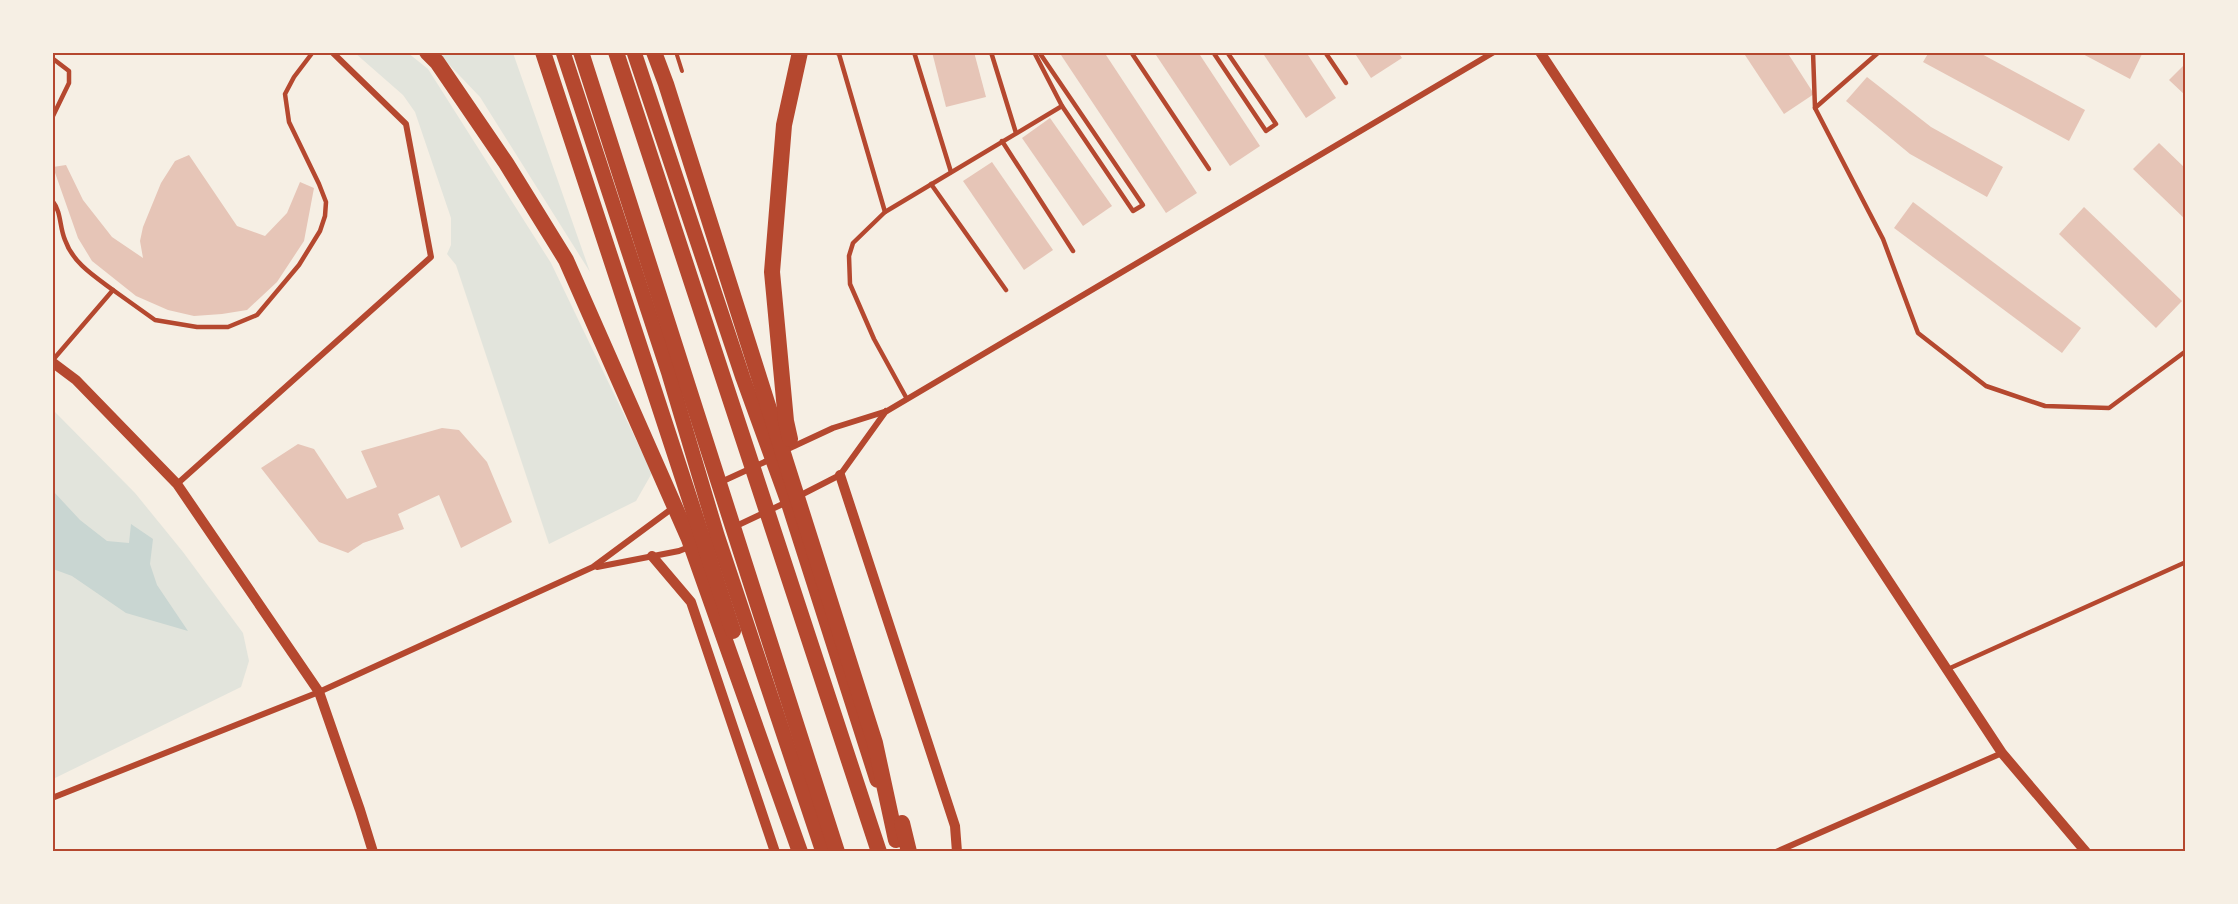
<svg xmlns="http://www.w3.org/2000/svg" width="2238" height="904" font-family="'Noto Sans',sans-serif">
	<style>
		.green { fill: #e2e4dc }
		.water { fill: #c9d6d2 }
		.building { fill: #e6c5b7 }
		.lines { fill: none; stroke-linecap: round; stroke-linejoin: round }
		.path { stroke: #b5482f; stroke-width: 4 }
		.service { stroke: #b5482f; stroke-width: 4.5 }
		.minor { stroke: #b5482f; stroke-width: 6 }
		.tertiary { stroke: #b5482f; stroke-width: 10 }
		.primary { stroke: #b5482f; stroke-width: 15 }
		.trunk { stroke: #b5482f; stroke-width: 16 }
		.neatline { fill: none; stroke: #b5482f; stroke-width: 2 }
	</style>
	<rect width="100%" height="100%" fill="#f6efe4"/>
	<!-- green -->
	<g class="green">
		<polygon points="355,53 408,53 428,69 551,263 652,473 636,501 549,544 456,265 447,254 451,245 451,218 415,112 403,95"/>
		<polygon points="438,53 513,53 590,272 480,97"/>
		<polygon points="53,410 135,493 183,552 243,633 249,661 241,687 53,779"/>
	</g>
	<!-- water -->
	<polygon class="water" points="53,491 80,520 107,541 129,543 131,524 153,539 150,564 157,585 188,631 126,613 72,576 53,569"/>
	<!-- building -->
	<g class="building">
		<polygon points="932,52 974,52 986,97 946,107"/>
		<polygon points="1059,52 1104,52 1197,193 1166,213"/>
		<polygon points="1154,52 1198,52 1260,146 1230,166"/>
		<polygon points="1262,52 1306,52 1336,98 1306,118"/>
		<polygon points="1354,52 1398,52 1402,58 1371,78"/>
		<polygon points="1743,52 1787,52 1814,94 1784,114"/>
		<polygon points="1929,52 1978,52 2085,110 2069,141 1923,62"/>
		<polygon points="2079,52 2143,52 2130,79"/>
		<polygon points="2186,63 2186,96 2169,80"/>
		<polygon points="1867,77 1931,127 2003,167 1987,197 1910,154 1846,101"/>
		<polygon points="1050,118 1112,206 1083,226 1022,138"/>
		<polygon points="2159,143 2186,169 2186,220 2133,169"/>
		<polygon points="189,155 237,226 265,236 287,213 300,182 314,188 304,241 277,282 247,310 222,314 194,316 168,310 136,296 92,261 78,238 53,167 66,165 83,200 112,237 143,258 140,241 143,227 161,183 175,161"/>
		<polygon points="992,162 1053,250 1024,270 963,181"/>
		<polygon points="1913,202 2081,328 2062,353 1894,228"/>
		<polygon points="2084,207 2182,301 2156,328 2059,234"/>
		<polygon points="442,428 459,430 487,462 512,522 461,548 439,495 398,514 404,529 363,543 348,553 319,542 261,468 298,444 314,449 347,499 377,487 361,451"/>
	</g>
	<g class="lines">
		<!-- path -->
		<polyline class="path" points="676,52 682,71"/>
		<!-- service -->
		<g class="service">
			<polyline points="835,52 839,54 885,212"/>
			<polyline points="914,52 951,172"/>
			<polyline points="991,52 1016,133"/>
			<polyline points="1039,52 1143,205 1133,211 1062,106"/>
			<polyline points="1131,52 1209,169"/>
			<polyline points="1213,52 1266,131 1276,124 1227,52"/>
			<polyline points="1325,52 1346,83"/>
			<polyline points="1813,52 1815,108 1883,239 1918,333 1986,386 2045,406 2109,408 2186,351"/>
			<polyline points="52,58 69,71 69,83 52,118"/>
			<polyline points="1815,108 1879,52"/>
			<polyline points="1002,141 1073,251"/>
			<polyline points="931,184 1006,290"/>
			<path d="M52 200C62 213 59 226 65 240 73 263 94 276 113 290L52 361"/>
			<polyline points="113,290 155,320 197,327 228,327 257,315 299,265 320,231 325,216 326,202 319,184 289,122 285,94 294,77 313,52"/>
			<polyline points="907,399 874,339 850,284 849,256 853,243 885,212 1062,106 1034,52"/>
			<polyline points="1948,669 2186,562"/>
		</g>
		<!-- minor -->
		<g class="minor">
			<polyline points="790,448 833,428 887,411 1494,52"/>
			<polyline points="721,482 771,459"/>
			<polyline points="177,484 431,257 406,124 332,52"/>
			<polyline points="799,496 840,475 886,411"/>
			<polyline points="734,527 787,502"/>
			<polyline points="597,567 679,551 689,547"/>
			<polyline points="52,798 319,692 593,567 674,507"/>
			<polyline points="1776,852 2002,753"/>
		</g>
		<!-- tertiary -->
		<g class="tertiary">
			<polyline points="1540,52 2002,753 2086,852"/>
			<polyline points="52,362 76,380 177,484 319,692 360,810 373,852"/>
			<polyline points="840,475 955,826 957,852"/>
			<polyline points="652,556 691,602 775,852"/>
		</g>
		<!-- primary -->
		<g class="primary">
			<polyline points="563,52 669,374 717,535 823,852"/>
			<polyline points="634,52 743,378 788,502 877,780"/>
		</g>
		<!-- trunk -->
		<g class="trunk">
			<polyline points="427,52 437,62 506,163 566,260 689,539 800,852"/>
			<polyline points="543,52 733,631"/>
			<polyline points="581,52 837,852"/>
			<polyline points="616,52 879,852"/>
			<polyline points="654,52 666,84 875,743 896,840"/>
			<polyline points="790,439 786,421 772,272 784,125 800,52"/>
			<polyline points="902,823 909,852"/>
		</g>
	</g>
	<!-- border -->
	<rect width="2238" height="904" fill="none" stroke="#f6efe4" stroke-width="108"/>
	<rect x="54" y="54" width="2130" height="796" class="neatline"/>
</svg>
